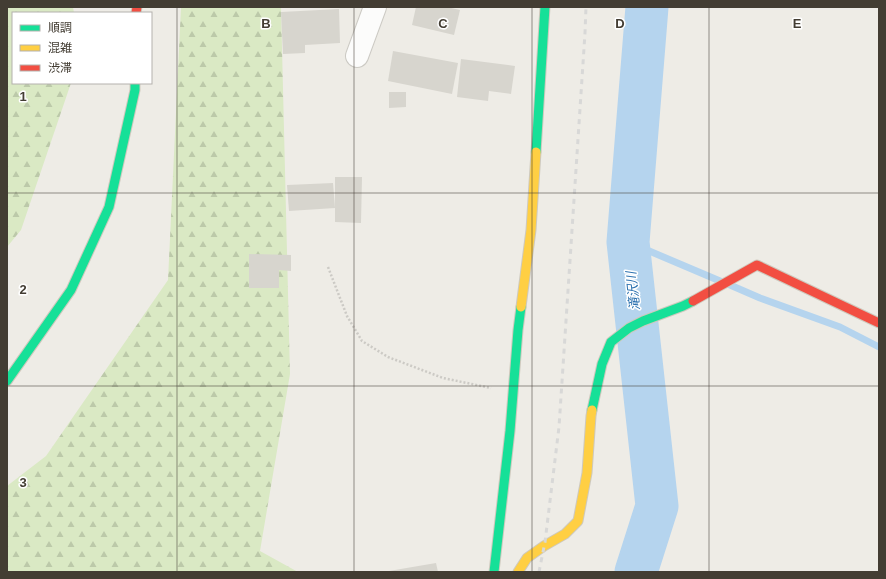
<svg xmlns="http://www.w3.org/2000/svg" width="886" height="579" font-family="Arial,'Noto Sans JP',sans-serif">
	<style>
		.forest { fill: url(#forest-firs) }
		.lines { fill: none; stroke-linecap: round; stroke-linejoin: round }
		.stream { stroke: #b5d4ee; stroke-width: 7 }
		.river { stroke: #b5d4ee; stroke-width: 43 }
		.building { fill: #d7d5ce }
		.street-casing { stroke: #cccac4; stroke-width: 24 }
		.fast-casing { stroke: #cec9bd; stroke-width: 11 }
		.slow-casing { stroke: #cec9bd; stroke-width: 11 }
		.jam-casing { stroke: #cec9bd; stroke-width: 11 }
		.path { stroke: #cccac5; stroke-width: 2.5; stroke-dasharray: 2 2; stroke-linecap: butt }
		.street { stroke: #fcfcfb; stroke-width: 22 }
		.fast { stroke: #16e098; stroke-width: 9 }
		.slow { stroke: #ffcf43; stroke-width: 9 }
		.jam { stroke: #f24e42; stroke-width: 9 }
		.rail { stroke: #d8d8d7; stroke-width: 3; stroke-dasharray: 5 5; stroke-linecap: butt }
		.grid { fill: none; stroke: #433d33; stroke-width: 1; stroke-opacity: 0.55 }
		.labels { text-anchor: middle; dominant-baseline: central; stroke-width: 3; stroke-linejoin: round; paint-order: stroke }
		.water-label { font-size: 13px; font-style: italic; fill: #2b71af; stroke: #fff }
		.grid-label { font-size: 13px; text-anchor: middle; font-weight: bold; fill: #433d33; stroke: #fff; stroke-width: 3; stroke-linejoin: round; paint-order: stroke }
	</style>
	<defs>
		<pattern id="forest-firs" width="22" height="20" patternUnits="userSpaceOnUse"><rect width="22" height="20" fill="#dae9c4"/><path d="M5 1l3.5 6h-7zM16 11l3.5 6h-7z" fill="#bcc9a9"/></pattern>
	</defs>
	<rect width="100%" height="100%" fill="#eeece6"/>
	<!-- forest -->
	<g class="forest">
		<polygon points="7,7 73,7 74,13 13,13 13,83 71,83 21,230 7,247"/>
		<polygon points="181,7 281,7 290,374 260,551 298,572 7,572 7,486 46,456 168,280"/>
	</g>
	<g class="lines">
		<!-- stream -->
		<g class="stream">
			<polyline points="628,242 720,281"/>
			<polyline points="730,285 760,298 840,327 879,347"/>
		</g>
		<!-- river -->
		<polyline class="river" points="636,572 657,506 628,242 647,7"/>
	</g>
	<!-- building -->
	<g class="building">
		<polygon points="416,7 447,7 460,10 454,35 412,25"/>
		<polygon points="339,9 340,43 305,45 305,53 283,54 281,12"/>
		<polygon points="393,51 458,63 452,94 388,81"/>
		<polygon points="461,59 515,66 511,94 489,91 488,101 457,97"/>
		<polygon points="389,92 406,92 406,107 389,108"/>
		<polygon points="335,177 362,177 361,223 335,222"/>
		<polygon points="333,183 335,208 289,211 287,185"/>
		<polygon points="249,254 291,255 291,271 279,270 279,288 249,288"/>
		<polygon points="436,563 438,572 389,572 389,571"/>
	</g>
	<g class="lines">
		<defs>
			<polyline id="street" points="357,56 375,7"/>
			<g id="fast">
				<polyline points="536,152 545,7"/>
				<polyline points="7,381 71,290 109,207 135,90 135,83"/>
				<polyline points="592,410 602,364 611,342 629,328 643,321 683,306 693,301"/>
				<polyline points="494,572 510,431 518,330 521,307"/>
			</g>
			<g id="slow">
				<polyline points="521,307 531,230 536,152"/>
				<polyline points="518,572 527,558 544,546 565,534 578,521 587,473 591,416 592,410"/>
			</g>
			<g id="jam">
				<polyline points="136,13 137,7"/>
				<polyline points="693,301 757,265 879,323"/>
			</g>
		</defs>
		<!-- street casing -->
		<use href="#street" class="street-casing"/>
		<!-- fast casing -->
		<use href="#fast" class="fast-casing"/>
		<!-- slow casing -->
		<use href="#slow" class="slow-casing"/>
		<!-- jam casing -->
		<use href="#jam" class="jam-casing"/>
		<!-- path -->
		<polyline class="path" points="328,267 347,316 362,341 388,357 443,378 491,388"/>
		<!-- street -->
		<use href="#street" class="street"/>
		<!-- fast -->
		<use href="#fast" class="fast"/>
		<!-- slow -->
		<use href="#slow" class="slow"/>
		<!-- jam -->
		<use href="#jam" class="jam"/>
		<!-- rail -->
		<polyline class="rail" points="539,572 545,542 559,427 585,33 586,7"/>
	</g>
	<!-- grid -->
	<path class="grid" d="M177 7V572M354 7V572M532 7V572M709 7V572M7 193H879M7 386H879"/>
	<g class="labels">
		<!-- water labels -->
		<g class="water-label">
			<text transform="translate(633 291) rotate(-96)">滝沢川</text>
		</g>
	</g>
	<g class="grid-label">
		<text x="266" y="28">B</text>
		<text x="443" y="28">C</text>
		<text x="620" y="28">D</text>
		<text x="797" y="28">E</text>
		<text x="23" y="101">1</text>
		<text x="23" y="294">2</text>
		<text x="23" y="487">3</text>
	</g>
	<!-- border -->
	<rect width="886" height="579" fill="none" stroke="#433d33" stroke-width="16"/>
	<!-- legend -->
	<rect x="12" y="12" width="140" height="72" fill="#ffffff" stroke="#b4b1ad"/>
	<rect x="20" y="25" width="20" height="6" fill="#16e098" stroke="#b4b1ad"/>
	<text x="48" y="32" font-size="12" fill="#433d33">順調</text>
	<rect x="20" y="45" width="20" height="6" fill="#ffcf43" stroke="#b4b1ad"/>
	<text x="48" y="52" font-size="12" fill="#433d33">混雑</text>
	<rect x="20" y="65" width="20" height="6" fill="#f24e42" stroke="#b4b1ad"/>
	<text x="48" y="72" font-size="12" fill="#433d33">渋滞</text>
</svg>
